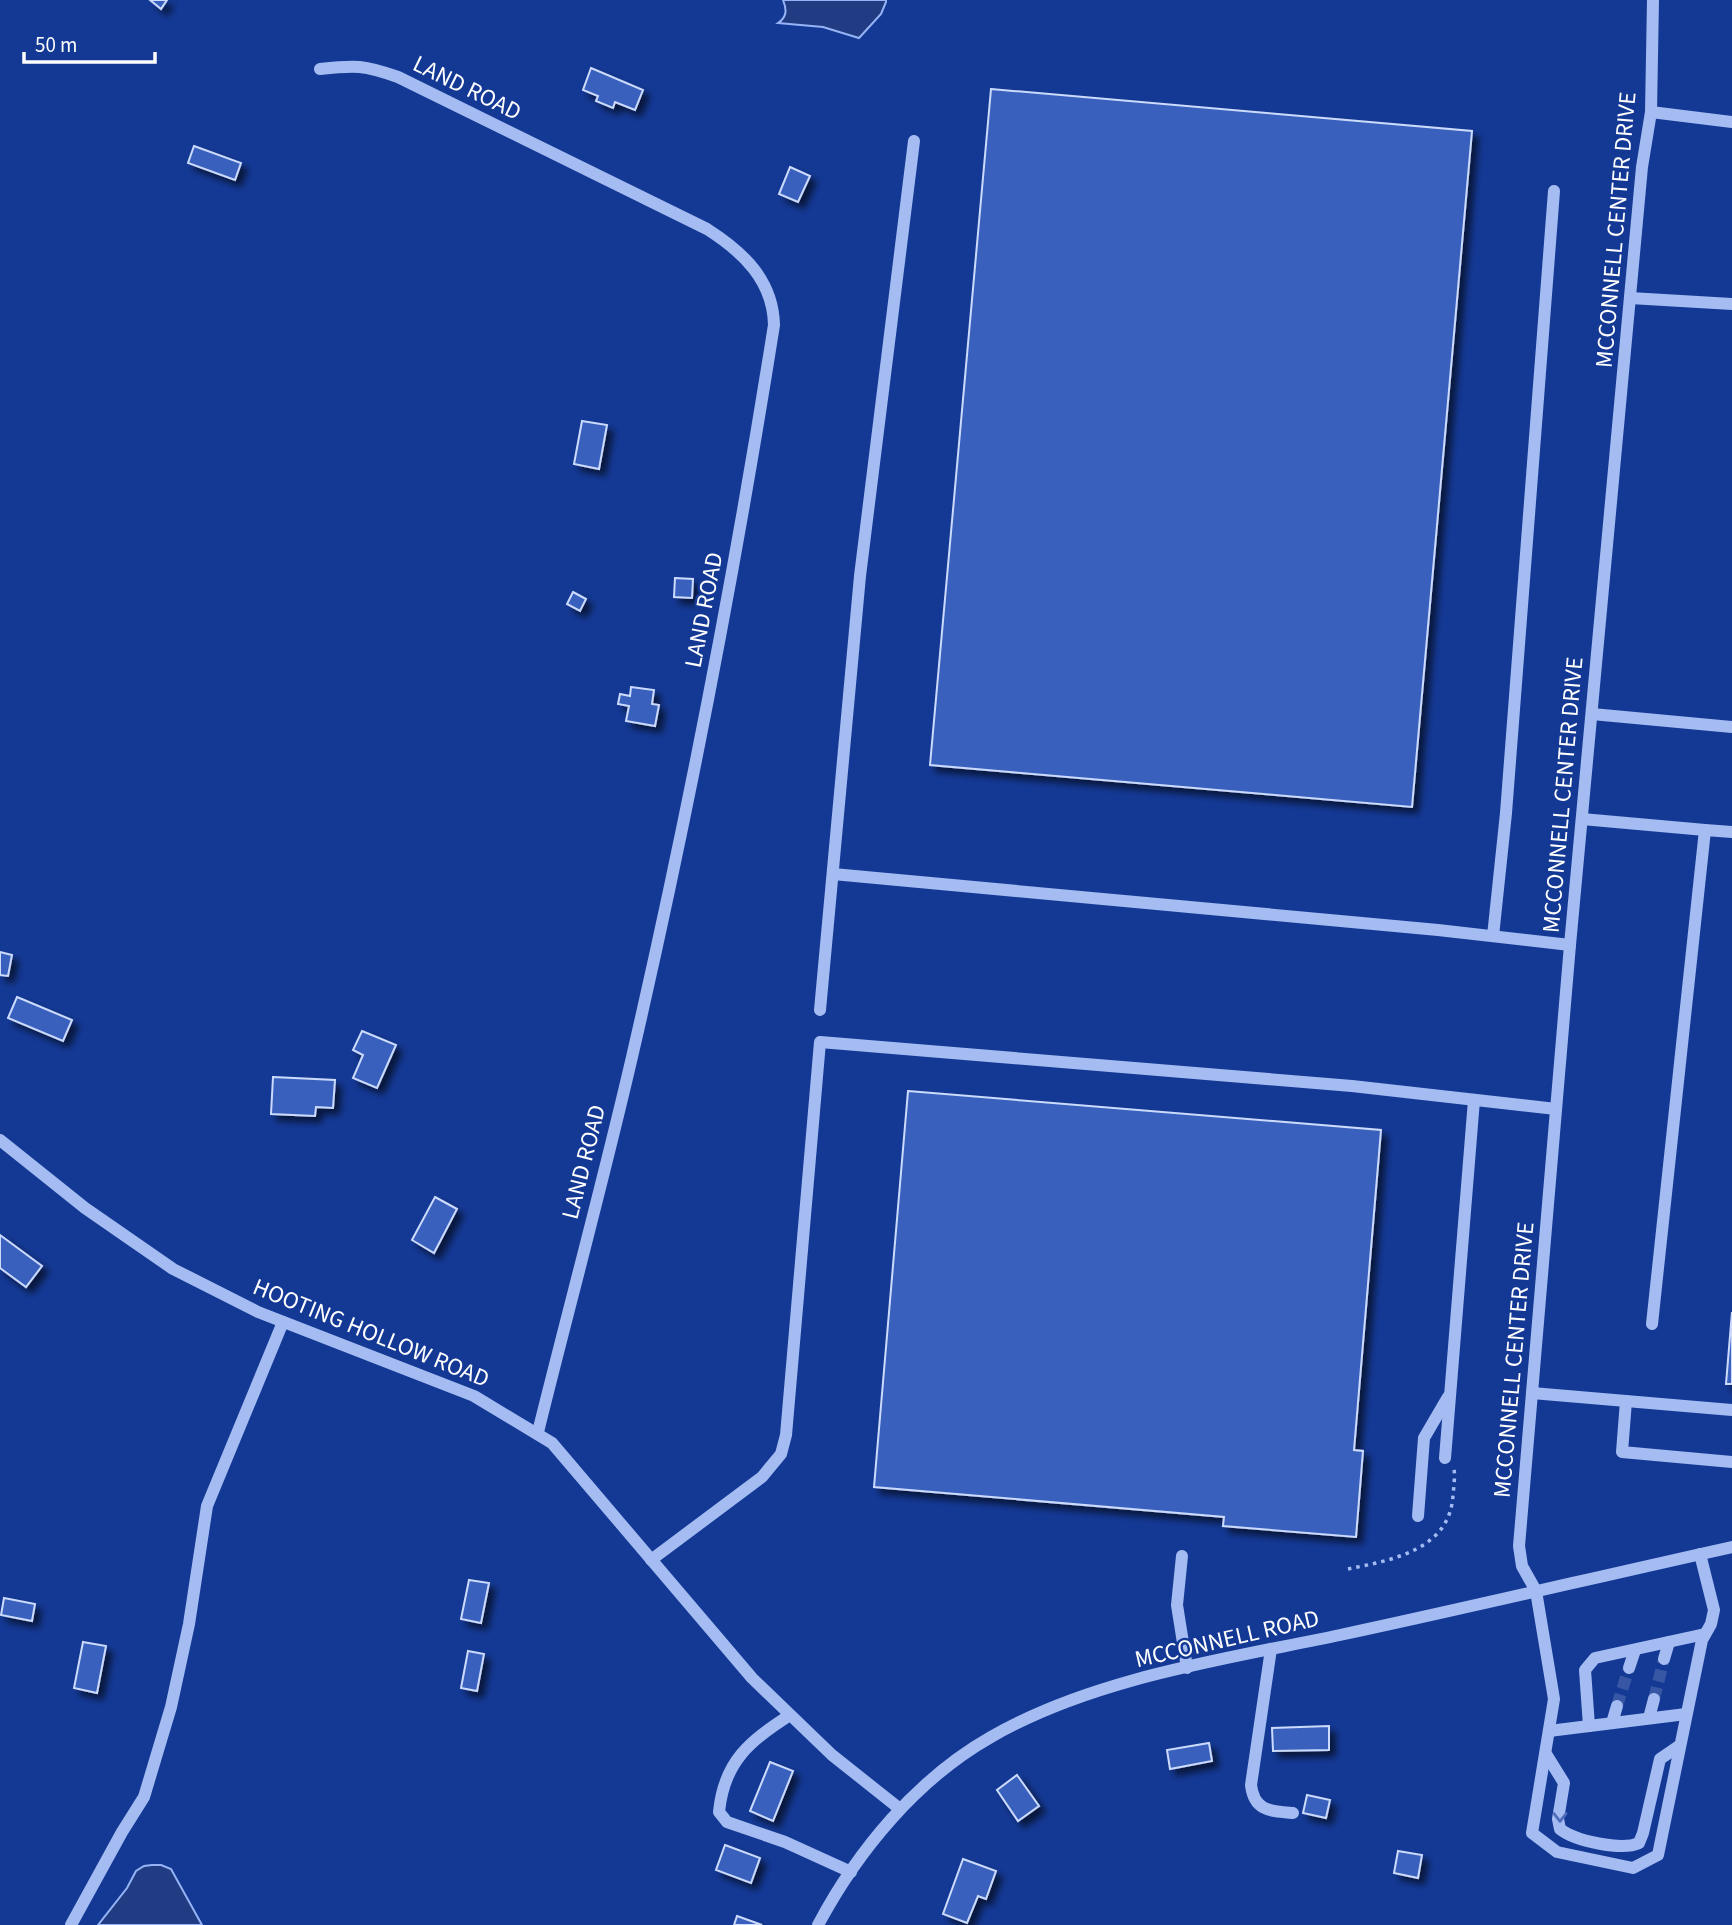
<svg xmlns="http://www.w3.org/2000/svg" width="1732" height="1925" font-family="'Source Sans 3',sans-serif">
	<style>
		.water { fill: #213c82; stroke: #96b4f5; stroke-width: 2 }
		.building { fill: #3860bc; stroke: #ccdbfd; stroke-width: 2; filter: url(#shadow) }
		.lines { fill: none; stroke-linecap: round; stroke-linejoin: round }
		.minor-tunnel { stroke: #3757a5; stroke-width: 12; stroke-dasharray: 12 6; stroke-linecap: butt }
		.path { stroke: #a4bcf2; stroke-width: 3.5; stroke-dasharray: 3.5 5; stroke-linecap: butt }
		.minor { stroke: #a4bcf2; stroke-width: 12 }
		.oneway { stroke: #4e6dba }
		.labels { text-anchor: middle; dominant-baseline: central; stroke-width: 5; stroke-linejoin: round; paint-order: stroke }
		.street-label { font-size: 24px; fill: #fff; stroke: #143995 }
	</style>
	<defs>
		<filter id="shadow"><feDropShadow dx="6" dy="6" stdDeviation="3.5" flood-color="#0009"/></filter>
	</defs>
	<rect width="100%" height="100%" fill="#143995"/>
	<!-- water -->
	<g class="water">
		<path d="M783 0H886V2L881 14 859 38 823 27 778 23C787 17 787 10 783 0Z"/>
		<polygon points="152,1865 161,1865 171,1869 202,1925 98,1925 127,1888 136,1871 144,1866"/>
	</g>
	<!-- building -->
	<g class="building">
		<polygon points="150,0 167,0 161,9"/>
		<polygon points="591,68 643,90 635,110 615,102 613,108 596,101 598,96 583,90"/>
		<polygon points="991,89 1472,131 1412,807 930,765"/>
		<polygon points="194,146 241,163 235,180 188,163"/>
		<polygon points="790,167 810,176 798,202 779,194"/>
		<polygon points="582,421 607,425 599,469 574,464"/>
		<polygon points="675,578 693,579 692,598 674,597"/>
		<polygon points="573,592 586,599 580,611 567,604"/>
		<polygon points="631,687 654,690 652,704 659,705 655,726 626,721 629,706 618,704 620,694 630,696"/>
		<polygon points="0,952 12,955 8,976 0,975"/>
		<polygon points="17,997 72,1020 63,1041 8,1018"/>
		<polygon points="362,1031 396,1045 377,1088 353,1078 363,1055 353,1050"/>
		<polygon points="273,1077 335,1080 333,1108 316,1107 315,1116 271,1114"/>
		<polygon points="908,1091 1381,1130 1354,1450 1363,1451 1356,1537 1223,1526 1224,1517 874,1487"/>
		<polygon points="435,1197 457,1209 434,1253 412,1240"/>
		<polygon points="0,1235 42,1266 26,1287 0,1268"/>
		<polygon points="1732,1312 1732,1384 1726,1384"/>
		<polygon points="469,1580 489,1583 481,1623 461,1619"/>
		<polygon points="4,1598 35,1604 32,1621 1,1615"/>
		<polygon points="83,1642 106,1646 97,1693 74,1688"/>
		<polygon points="468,1651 484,1654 477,1691 461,1688"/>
		<polygon points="1329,1726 1329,1750 1273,1751 1272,1728"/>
		<polygon points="1209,1743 1212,1761 1170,1769 1167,1750"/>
		<polygon points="770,1762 793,1771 773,1821 750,1811"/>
		<polygon points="1017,1775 1039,1806 1018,1821 997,1790"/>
		<polygon points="1307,1795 1330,1800 1326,1818 1303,1813"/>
		<polygon points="725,1845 760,1858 751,1883 716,1870"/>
		<polygon points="1398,1851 1422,1855 1418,1878 1394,1873"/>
		<polygon points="963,1859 996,1871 986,1899 978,1896 967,1923 943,1914"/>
		<polygon points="737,1916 762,1925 734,1925"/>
	</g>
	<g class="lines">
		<!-- minor-tunnel -->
		<g class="minor-tunnel">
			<polyline points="1654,1699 1664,1659"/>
			<polyline points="1617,1706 1629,1668"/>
		</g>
		<!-- path -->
		<path class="path" d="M1348 1569C1392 1560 1450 1550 1453 1495 1454 1486 1455 1476 1454 1468"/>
		<!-- minor -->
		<g class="minor">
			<polyline points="1653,0 1651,112 1642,167 1570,945 1519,1546 1522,1566 1536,1591 1554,1699 1532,1833 1557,1852 1633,1868 1658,1855 1702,1640 1711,1624 1714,1610 1700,1554"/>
			<path d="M320 69C356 65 364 65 398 77L707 229C743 252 773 280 774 325 735 571 688 815 632 1057 603 1182 569 1307 538 1432"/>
			<polyline points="1651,112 1732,122"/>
			<polyline points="1630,298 1732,304"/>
			<polyline points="1592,714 1732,727"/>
			<polyline points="1582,819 1705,830 1652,1324"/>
			<polyline points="1705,830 1732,832"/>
			<polyline points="833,874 1438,930 1570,945"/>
			<polyline points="1493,936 1506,813 1554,191"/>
			<polyline points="820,1010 860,576 914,141"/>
			<polyline points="0,1140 85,1208 173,1269 258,1312 474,1396 552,1443 752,1678 832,1755 900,1809"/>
			<polyline points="1532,1393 1732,1410"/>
			<polyline points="1626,1401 1622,1452 1732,1462"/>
			<polyline points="1445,1458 1474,1100"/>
			<polyline points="1418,1516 1424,1438 1448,1397"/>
			<polyline points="1182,1556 1177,1605 1187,1668"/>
			<polyline points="651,1560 762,1477 781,1454 786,1435 820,1042 1352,1086 1556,1109"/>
			<path d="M1271 1649 1251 1785C1254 1811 1270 1811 1293 1813"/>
			<polyline points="1664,1659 1669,1642"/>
			<polyline points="1629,1668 1635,1650"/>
			<path d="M790 1715C750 1741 724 1761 719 1812L727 1822 785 1842 851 1872"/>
			<polyline points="1649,1718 1654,1699"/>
			<polyline points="1612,1723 1617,1706"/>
			<polyline points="1589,1726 1585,1670 1595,1658 1705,1634"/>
			<polyline points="1549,1731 1686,1714"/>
			<path d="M1546 1754 1564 1783 1558 1819 1560 1829C1575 1841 1622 1851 1639 1843L1643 1833 1660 1759 1679 1746"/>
			<polyline points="71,1925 122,1832 144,1797 171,1707 189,1624 207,1506 283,1322"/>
			<path d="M818 1925C858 1850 917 1779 991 1737 1093 1678 1226 1659 1340 1635 1471 1607 1601 1576 1732 1547"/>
		</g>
	</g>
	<!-- one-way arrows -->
	<defs><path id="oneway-chevron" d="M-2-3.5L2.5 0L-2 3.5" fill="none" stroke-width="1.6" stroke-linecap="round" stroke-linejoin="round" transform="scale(1.75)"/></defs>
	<use class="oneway" href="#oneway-chevron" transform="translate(1560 1817) rotate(90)"/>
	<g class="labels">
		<!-- street labels -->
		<g class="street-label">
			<text transform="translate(467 88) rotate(26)">LAND ROAD</text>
			<text transform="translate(1616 230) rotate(-85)">MCCONNELL CENTER DRIVE</text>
			<text transform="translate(704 610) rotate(-79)">LAND ROAD</text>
			<text transform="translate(1563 795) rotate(-85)">MCCONNELL CENTER DRIVE</text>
			<text transform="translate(584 1162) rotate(-76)">LAND ROAD</text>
			<text transform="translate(371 1333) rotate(22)">HOOTING HOLLOW ROAD</text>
			<text transform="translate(1514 1360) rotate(-85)">MCCONNELL CENTER DRIVE</text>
			<text transform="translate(1227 1639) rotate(-13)">MCCONNELL ROAD</text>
		</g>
	</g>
	<!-- scale -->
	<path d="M24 52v10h131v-10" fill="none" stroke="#ffffff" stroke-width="3.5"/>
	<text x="35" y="52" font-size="21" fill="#ffffff" stroke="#143995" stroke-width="5" paint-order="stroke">50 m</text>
</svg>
